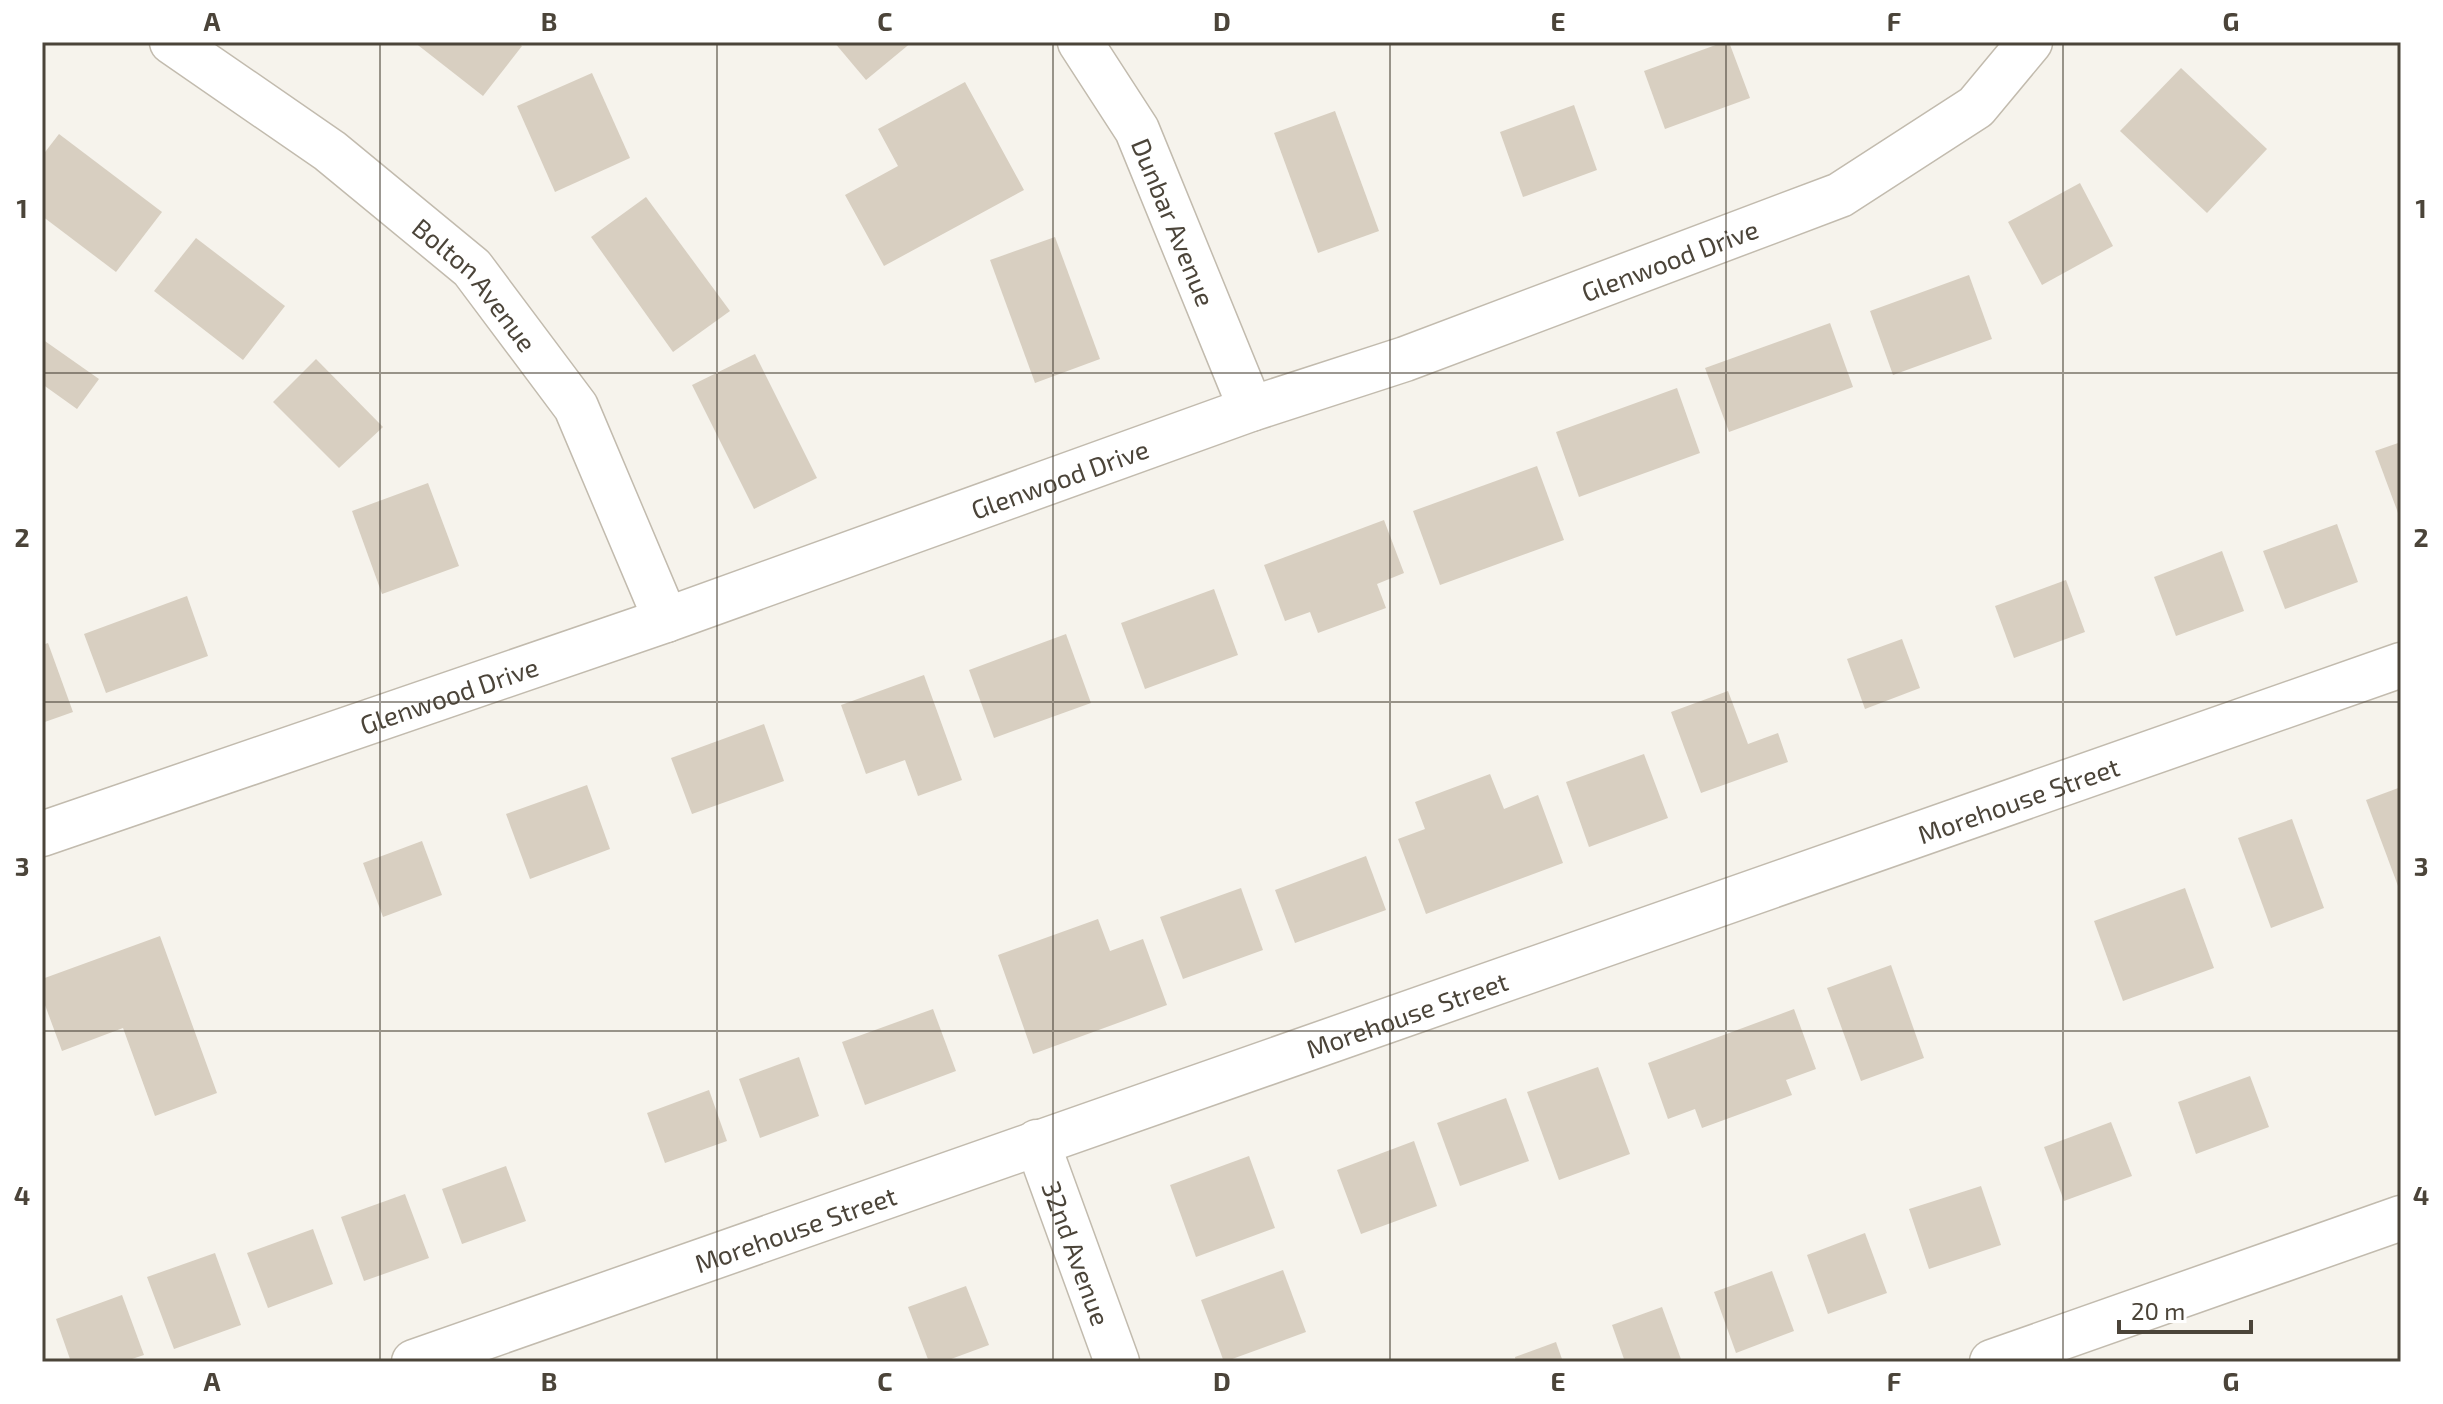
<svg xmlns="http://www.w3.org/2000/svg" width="2443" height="1404" font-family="'Exo 2',sans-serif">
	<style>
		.building { fill: #d8cfc1 }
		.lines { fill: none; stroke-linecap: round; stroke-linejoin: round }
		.minor-casing { stroke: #c2bbae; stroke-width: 47 }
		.minor { stroke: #fff; stroke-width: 44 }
		.grid { fill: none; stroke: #4b4439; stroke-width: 2; stroke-opacity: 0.55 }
		.labels { text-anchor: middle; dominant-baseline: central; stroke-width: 6; stroke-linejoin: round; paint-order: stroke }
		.street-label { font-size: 26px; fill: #4b4439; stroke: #fff }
		.neatline { fill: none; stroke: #4b4439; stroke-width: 3 }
		.grid-label { font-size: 26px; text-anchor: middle; font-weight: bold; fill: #4b4439 }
	</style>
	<rect width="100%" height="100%" fill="#f6f3ec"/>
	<!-- building -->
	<g class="building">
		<polygon points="414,42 517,42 522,46 483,96"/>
		<polygon points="834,42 912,42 866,80"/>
		<polygon points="1724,42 1729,42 1750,98 1665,129 1644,71"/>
		<polygon points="2181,68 2267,149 2207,213 2120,131"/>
		<polygon points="592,73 630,158 555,192 517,106"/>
		<polygon points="965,82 1024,190 884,266 845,195 898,166 878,129"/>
		<polygon points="1574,105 1597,170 1523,197 1500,132"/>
		<polygon points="1335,111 1379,231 1318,253 1274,133"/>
		<polygon points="59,134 162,212 116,272 42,216 42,156"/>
		<polygon points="2080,183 2113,246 2042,285 2008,222"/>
		<polygon points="646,197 730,311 673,352 591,237"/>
		<polygon points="1055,237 1100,359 1035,383 990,260"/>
		<polygon points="196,238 285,306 243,360 154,291"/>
		<polygon points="1969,275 1992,339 1893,375 1870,311"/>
		<polygon points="1830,323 1853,387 1729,432 1705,368"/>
		<polygon points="42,339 99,379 77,409 42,384"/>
		<polygon points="755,354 817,478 754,509 692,385"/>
		<polygon points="316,359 383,427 339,468 273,402"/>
		<polygon points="1677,388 1700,453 1579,497 1556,432"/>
		<polygon points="2401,442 2401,521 2375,451"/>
		<polygon points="1537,466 1564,540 1440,585 1413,511"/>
		<polygon points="428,483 459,566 382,594 352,511"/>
		<polygon points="1384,520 1404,573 1377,584 1386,608 1318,633 1310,612 1285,621 1264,565"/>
		<polygon points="2337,524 2358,582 2285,609 2263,551"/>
		<polygon points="2222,551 2244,611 2176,636 2154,577"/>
		<polygon points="2066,580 2085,632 2014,658 1995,606"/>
		<polygon points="1214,589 1238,655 1145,689 1121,623"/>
		<polygon points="187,596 208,656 106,693 84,634"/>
		<polygon points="1066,634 1091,703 994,738 969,670"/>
		<polygon points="1902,639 1920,688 1865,709 1847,659"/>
		<polygon points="48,643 73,712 42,723 42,645"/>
		<polygon points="924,675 962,780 918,796 905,760 866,774 841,705"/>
		<polygon points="1728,691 1748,744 1778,733 1788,762 1701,793 1671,712"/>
		<polygon points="764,724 784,781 692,814 671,758"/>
		<polygon points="1644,754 1668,818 1589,847 1566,782"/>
		<polygon points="1490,774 1504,809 1538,795 1563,863 1426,914 1398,839 1425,829 1415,802"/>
		<polygon points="587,785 610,849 530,879 506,814"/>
		<polygon points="2401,787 2401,894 2366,800"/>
		<polygon points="2292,819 2324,908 2271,928 2238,838"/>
		<polygon points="422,841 442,895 383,917 363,863"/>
		<polygon points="1366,856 1386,910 1295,943 1275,890"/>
		<polygon points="1241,888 1263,950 1183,979 1160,917"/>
		<polygon points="2185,888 2214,968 2123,1001 2094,921"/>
		<polygon points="1098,919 1110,951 1143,939 1167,1005 1033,1054 998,955"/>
		<polygon points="160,936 217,1093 155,1116 123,1028 62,1051 42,997 42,979"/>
		<polygon points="1891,965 1924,1058 1861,1081 1827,988"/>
		<polygon points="933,1009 956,1071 865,1105 842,1042"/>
		<polygon points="1794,1009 1816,1069 1786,1080 1792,1095 1702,1128 1695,1109 1668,1119 1648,1063"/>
		<polygon points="799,1057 819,1116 760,1138 739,1079"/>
		<polygon points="1598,1067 1630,1154 1559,1180 1527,1092"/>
		<polygon points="2250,1076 2269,1127 2196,1154 2178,1102"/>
		<polygon points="709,1090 727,1141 665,1163 647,1113"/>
		<polygon points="1506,1098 1529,1161 1460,1186 1437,1123"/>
		<polygon points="2111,1122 2132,1176 2064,1201 2044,1147"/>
		<polygon points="1414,1141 1437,1206 1361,1234 1337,1170"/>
		<polygon points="1249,1156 1275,1228 1196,1257 1170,1185"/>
		<polygon points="506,1166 526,1221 462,1244 442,1189"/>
		<polygon points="1981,1186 2001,1245 1929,1269 1909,1209"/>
		<polygon points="405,1194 429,1258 364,1281 341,1217"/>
		<polygon points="313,1229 333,1284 268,1308 247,1253"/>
		<polygon points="1865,1233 1887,1293 1828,1314 1807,1255"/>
		<polygon points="215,1253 241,1325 174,1349 147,1277"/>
		<polygon points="1283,1270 1306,1332 1224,1362 1201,1300"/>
		<polygon points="1772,1271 1794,1331 1736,1353 1714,1292"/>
		<polygon points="966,1286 989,1345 943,1362 929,1362 908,1307"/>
		<polygon points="122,1295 144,1355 123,1362 71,1362 56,1319"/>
		<polygon points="1662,1307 1682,1362 1625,1362 1612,1325"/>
		<polygon points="1556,1342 1563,1362 1516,1362 1515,1357"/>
	</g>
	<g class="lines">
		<defs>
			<g id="minor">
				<path id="s1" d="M172 42 330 151 472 268 576 407 666 620"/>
				<path id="s2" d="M1080 42 1137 130 1251 409"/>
				<path id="s3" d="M42 834 666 620 1251 409 1405 359 1840 195 1976 107 2030 42"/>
				<path id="s4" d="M1037 1142 1117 1362"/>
				<path id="s5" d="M414 1362 2401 665"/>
				<polyline points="1992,1362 2401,1218"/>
			</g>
		</defs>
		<!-- minor casing -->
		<use href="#minor" class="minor-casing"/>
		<!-- minor -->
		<use href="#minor" class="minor"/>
	</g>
	<!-- grid -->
	<path class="grid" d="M380 42V1362M717 42V1362M1053 42V1362M1390 42V1362M1726 42V1362M2063 42V1362M42 373H2401M42 702H2401M42 1031H2401"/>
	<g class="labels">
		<!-- street labels -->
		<g class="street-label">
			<text stroke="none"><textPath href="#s2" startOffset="204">Dunbar Avenue</textPath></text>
			<text stroke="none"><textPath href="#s3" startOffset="1726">Glenwood Drive</textPath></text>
			<text stroke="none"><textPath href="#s1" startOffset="390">Bolton Avenue</textPath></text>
			<text stroke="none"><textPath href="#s3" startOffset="1078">Glenwood Drive</textPath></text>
			<text stroke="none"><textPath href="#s3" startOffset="430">Glenwood Drive</textPath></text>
			<text stroke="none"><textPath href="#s5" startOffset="1700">Morehouse Street</textPath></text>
			<text stroke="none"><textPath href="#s5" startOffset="1052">Morehouse Street</textPath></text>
			<text stroke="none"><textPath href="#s5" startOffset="404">Morehouse Street</textPath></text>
			<text stroke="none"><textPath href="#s4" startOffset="118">32nd Avenue</textPath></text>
		</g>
	</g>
	<!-- border -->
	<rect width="2443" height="1404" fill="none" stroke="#ffffff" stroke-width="88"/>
	<!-- scale -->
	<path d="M2119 1320v12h132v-12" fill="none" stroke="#4b4439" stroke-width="4"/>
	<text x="2131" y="1320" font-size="24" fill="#4b4439" stroke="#ffffff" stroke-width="6" paint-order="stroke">20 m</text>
	<rect x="44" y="44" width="2355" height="1316" class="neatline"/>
	<g class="grid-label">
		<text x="212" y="31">A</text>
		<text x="549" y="31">B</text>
		<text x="885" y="31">C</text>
		<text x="1222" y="31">D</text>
		<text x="1558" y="31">E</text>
		<text x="1894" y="31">F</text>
		<text x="2231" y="31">G</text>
		<text x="22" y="218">1</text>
		<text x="2421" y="218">1</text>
		<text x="22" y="547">2</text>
		<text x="2421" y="547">2</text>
		<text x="22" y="876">3</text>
		<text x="2421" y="876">3</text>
		<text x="22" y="1205">4</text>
		<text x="2421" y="1205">4</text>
		<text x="212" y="1391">A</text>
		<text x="549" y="1391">B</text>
		<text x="885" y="1391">C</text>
		<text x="1222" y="1391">D</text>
		<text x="1558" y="1391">E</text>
		<text x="1894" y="1391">F</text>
		<text x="2231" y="1391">G</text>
	</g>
</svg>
